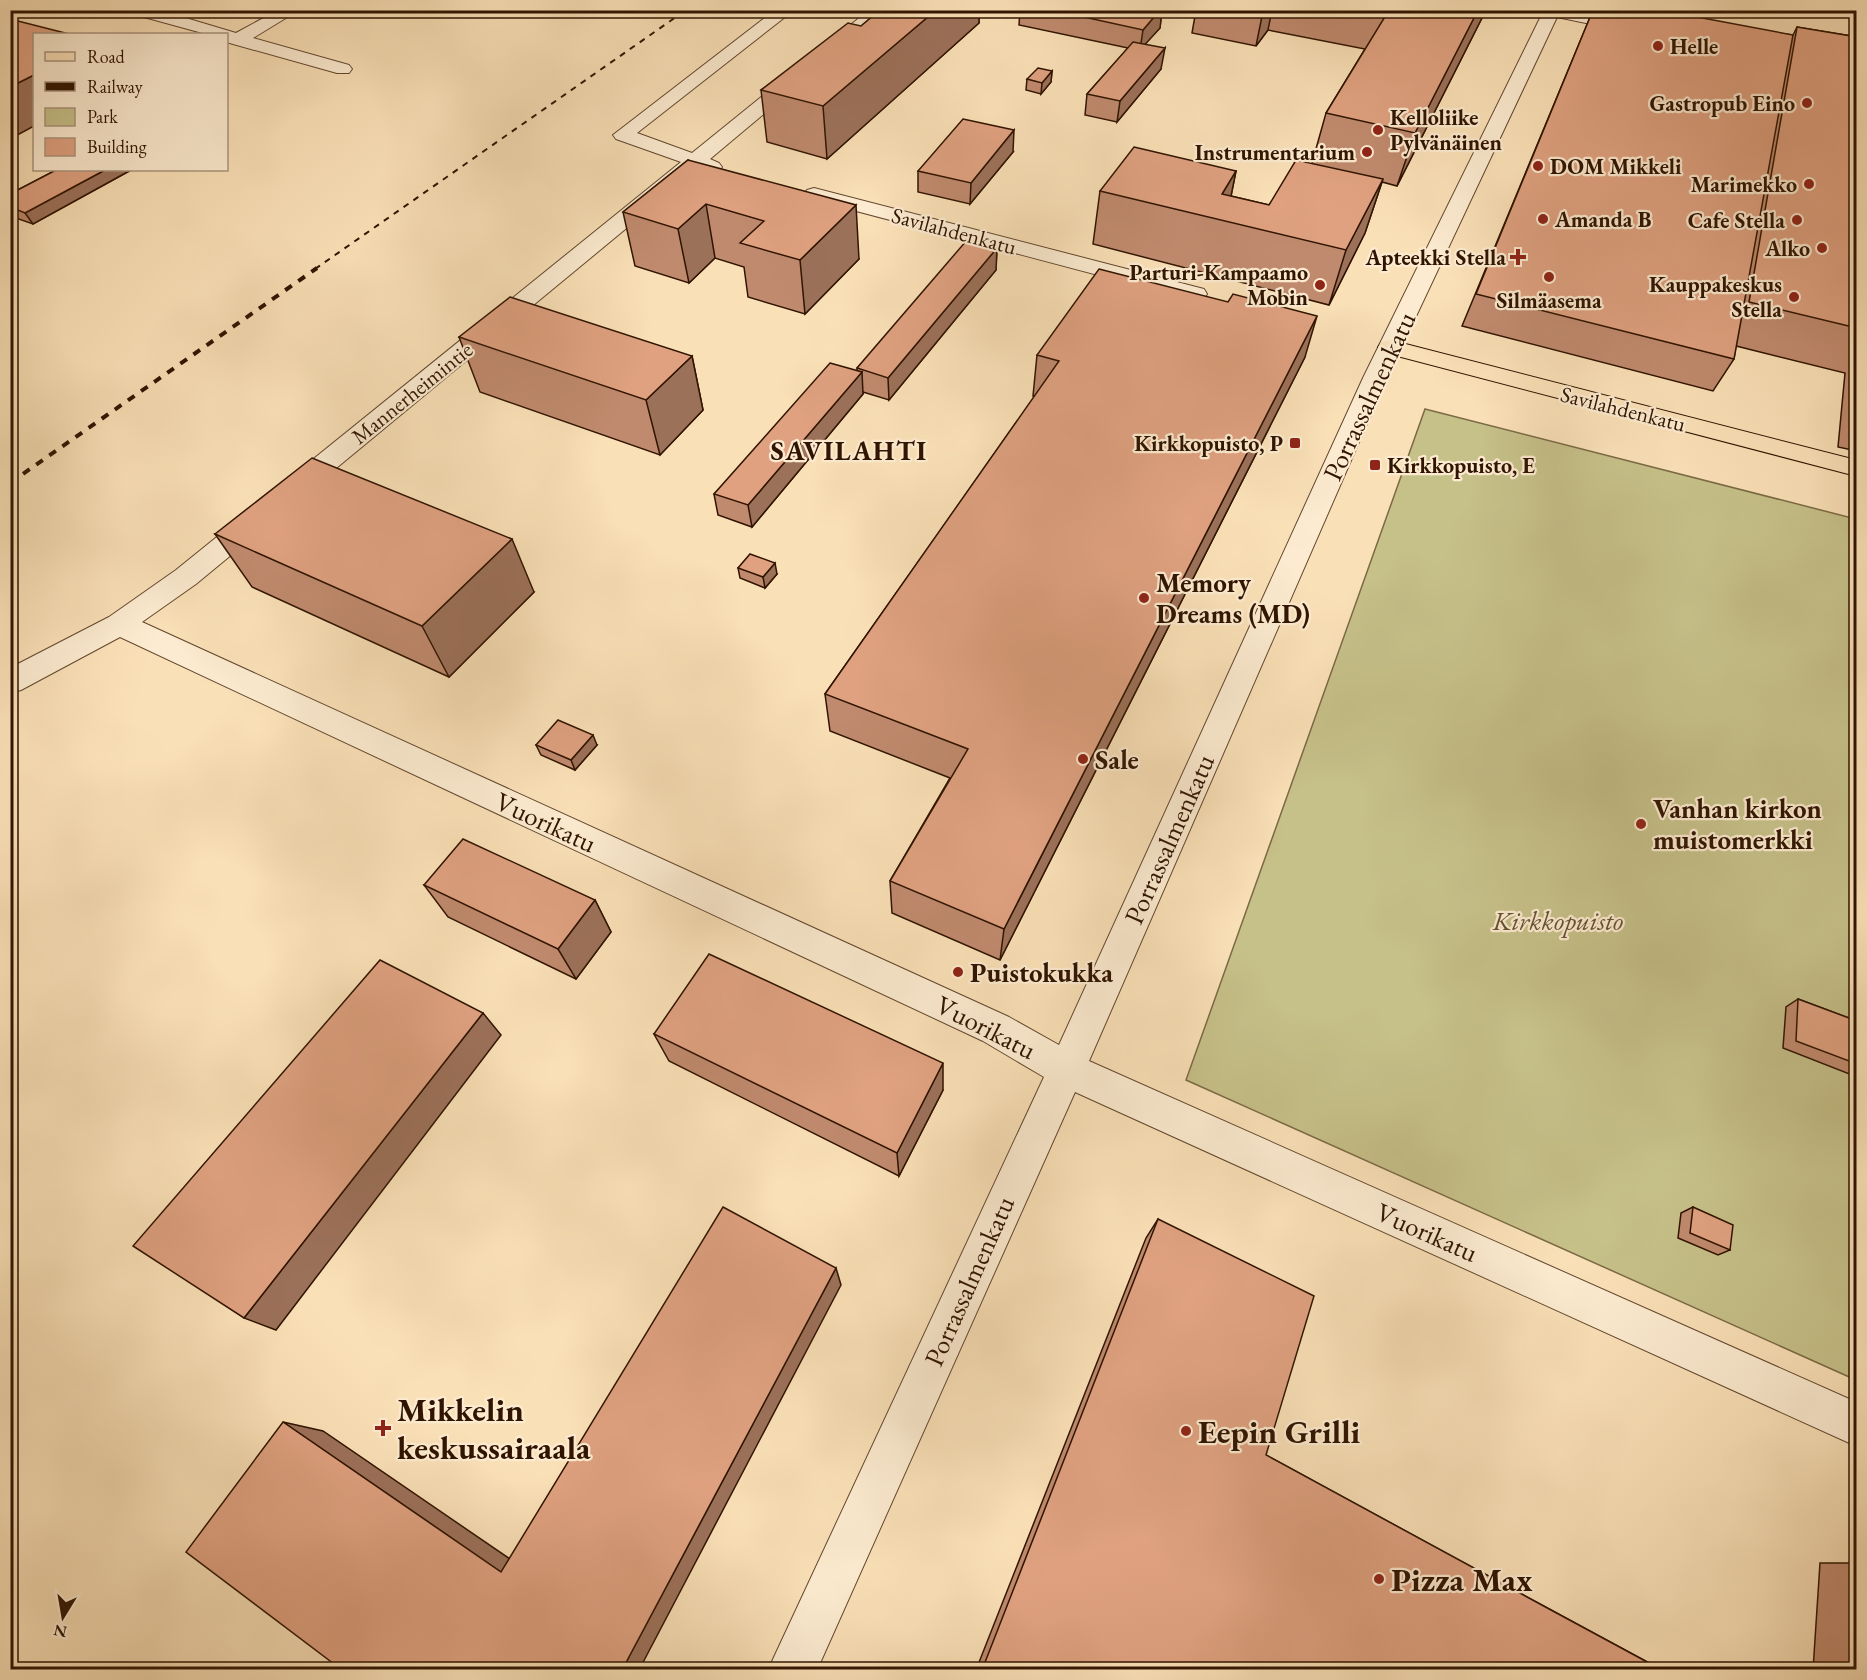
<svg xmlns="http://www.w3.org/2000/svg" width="1867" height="1680" font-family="'EB Garamond',serif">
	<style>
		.green { fill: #c6c089; stroke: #7b6a45; stroke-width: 1.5 }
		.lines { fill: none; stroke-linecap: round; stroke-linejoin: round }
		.minor-casing { stroke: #62472e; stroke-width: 2 }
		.major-casing { stroke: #301401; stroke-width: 2 }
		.minor { fill: #fcebd0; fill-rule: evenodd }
		.major { fill: #fae0b7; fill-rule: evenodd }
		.rail-far1 { stroke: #301401; stroke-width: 2; stroke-dasharray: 6 6; stroke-linecap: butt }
		.rail { stroke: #301401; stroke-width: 4; stroke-dasharray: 8 8; stroke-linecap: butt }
		.wall { fill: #c08a6e; stroke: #301401; stroke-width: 1.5 }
		.shaded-wall { fill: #9c715a; stroke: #301401; stroke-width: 1.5 }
		.building { fill: #dfa180; stroke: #301401; stroke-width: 1.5 }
		.poi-dot { fill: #8f2418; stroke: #fcebd0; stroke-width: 2 }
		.labels { text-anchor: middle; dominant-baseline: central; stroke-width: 4.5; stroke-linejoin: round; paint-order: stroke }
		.far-poi-label { font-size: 22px; font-weight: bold; fill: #301401; stroke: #fcebd0; text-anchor: end }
		.far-street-label { font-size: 22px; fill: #301401; stroke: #fcebd0 }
		.street-label { font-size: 27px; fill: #301401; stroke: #fcebd0 }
		.far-district-label { font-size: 27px; font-weight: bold; letter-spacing: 1.5px; fill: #301401; stroke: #fcebd0 }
		.poi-label { font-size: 27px; font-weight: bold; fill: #301401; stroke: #fcebd0; text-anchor: start }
		.park-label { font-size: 27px; font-style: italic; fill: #645031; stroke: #fcebd0 }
		.near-poi-label { font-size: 33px; font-weight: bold; fill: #301401; stroke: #fcebd0; text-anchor: start }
	</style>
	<rect width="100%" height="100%" fill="#fae0b7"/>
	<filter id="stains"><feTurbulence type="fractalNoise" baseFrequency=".00333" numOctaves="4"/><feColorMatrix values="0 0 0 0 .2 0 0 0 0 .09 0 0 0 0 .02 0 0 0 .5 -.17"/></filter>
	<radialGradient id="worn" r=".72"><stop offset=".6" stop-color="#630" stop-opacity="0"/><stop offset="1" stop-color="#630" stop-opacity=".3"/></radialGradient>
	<!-- green -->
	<polygon class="green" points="1425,409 1856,519 1856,1380 1186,1080"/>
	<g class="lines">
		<defs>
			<g id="minor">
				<polygon points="131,10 159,10 236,33 278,10 299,10 253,38 349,65 352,69 349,73 337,73 226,42 226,34 206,34 133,14"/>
				<polygon points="775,10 794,10 637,133 692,153 869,10 888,10 710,159 719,163 722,167 719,171 712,173 698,169 196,584 142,622 1009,1017 1059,1045 1363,378 1542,14 1538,10 1574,10 1640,24 1643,28 1640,32 1634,33 1557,17 1387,378 1089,1061 1856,1402 1856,1446 1075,1092 817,1670 768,1670 1044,1077 983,1041 120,637 21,690 10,693 10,668 109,617 176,570 681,162 616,139 613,135"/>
				<polygon points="814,188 1204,289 1207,294 1204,299 1196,301 807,198 804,194 807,190"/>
			</g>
			<polygon id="major" points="1390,340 1856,460 1856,476 1382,352 1378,347 1382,342"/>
		</defs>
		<!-- minor casing -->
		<use href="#minor" class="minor-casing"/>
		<!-- major casing -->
		<use href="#major" class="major-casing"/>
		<!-- minor -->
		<use href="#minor" class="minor"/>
		<!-- major -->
		<use href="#major" class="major"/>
		<!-- rail-far1 -->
		<polyline class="rail-far1" points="315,269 686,10"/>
		<!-- rail -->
		<polyline class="rail" points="10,483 317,268"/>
	</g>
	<!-- wall -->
	<g class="wall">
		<polygon points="353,10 389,10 378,17"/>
		<polygon points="880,10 979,10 979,23 827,159 767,142 761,90 861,26"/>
		<polygon points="1020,10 1162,10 1160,28 1145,44 1161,69 1117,122 1085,115 1087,94 1128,48 1019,25"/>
		<polygon points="1196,10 1486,10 1397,186 1382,182 1365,233 1329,305 1093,244 1100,191 1236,171 1231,196 1269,205 1312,163 1326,113 1365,49 1268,30 1256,46 1192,33"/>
		<polygon points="1593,10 1793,35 1797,27 1857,37 1857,451 1838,447 1845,373 1736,346 1734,359 1713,391 1462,326"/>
		<polygon points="1052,71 1051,82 1041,94 1026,90 1027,79"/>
		<polygon points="1013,152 970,204 918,192 918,171"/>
		<polygon points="688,160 859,259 805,314 748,297 744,267 715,258 689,283 635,266 623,212"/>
		<polygon points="56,170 131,170 33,224 10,216 10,194"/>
		<polygon points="997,248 996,270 889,400 863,392 863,394 752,527 718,515 714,494 857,371 857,368"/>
		<polygon points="459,337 692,356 703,410 660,455 480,392"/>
		<polygon points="1037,355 1305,357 1000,960 892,913 890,881 950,778 830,731 825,694 1035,396 1033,396"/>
		<polygon points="215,534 534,592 449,677 252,587"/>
		<polygon points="738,568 777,574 765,588 740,578"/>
		<polygon points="536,745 597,745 575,770 541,755"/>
		<polygon points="424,885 595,900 611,932 576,979 448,917"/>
		<polygon points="1798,999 1857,1021 1857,1077 1783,1048 1786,1007"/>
		<polygon points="654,1034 943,1090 899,1176 669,1061"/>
		<polygon points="1693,1207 1730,1250 1718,1255 1678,1238 1681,1213"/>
		<polygon points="1158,1219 1266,1455 1551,1610 1662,1670 976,1670 1146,1238"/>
		<polygon points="1820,1563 1857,1563 1857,1670 1813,1670"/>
	</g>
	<!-- shaded-wall -->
	<g class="shaded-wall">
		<polygon points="376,10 389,10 378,17"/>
		<polygon points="936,10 979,10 979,23 827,159 823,106"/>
		<polygon points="1160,10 1162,10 1160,28 1140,50 1143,30"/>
		<polygon points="1266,10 1272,10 1268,30 1256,46 1262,16"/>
		<polygon points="1478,10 1486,10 1397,186 1415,133"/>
		<polygon points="1165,48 1161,69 1117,122 1120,101"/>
		<polygon points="1052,71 1051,82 1041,94 1042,83"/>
		<polygon points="34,75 34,126 10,139 10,87"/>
		<polygon points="1014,130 1013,152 970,204 971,183"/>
		<polygon points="105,170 131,170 33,224 25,213"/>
		<polygon points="1236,171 1226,221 1222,194"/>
		<polygon points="1383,179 1365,233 1329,305 1346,250"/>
		<polygon points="706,204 715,258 689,283 678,229"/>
		<polygon points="856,205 859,259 805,314 800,260"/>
		<polygon points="997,248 996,270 889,400 888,378"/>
		<polygon points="1317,316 1305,357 1000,960 1004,929"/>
		<polygon points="692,356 703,410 660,455 646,400"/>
		<polygon points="862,372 863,394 752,527 748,505"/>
		<polygon points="512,539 534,592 449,677 422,626"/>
		<polygon points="775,563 777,574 765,588 763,577"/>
		<polygon points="593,735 597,745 575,770 571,760"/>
		<polygon points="595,900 611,932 576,979 558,949"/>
		<polygon points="483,1013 501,1035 276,1330 244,1318"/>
		<polygon points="943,1063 943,1090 899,1176 897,1153"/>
		<polygon points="836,1268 841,1285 639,1670 622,1670"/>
		<polygon points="283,1422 323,1431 529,1572 501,1572"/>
	</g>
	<!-- building -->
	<g class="building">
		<polygon points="880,10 936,10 823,106 761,90 848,23 861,26"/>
		<polygon points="1052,10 1160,10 1143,30"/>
		<polygon points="1236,10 1266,10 1262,16"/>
		<polygon points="1389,10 1478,10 1415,133 1326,113"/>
		<polygon points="1593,10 1660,10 1793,35 1734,359 1476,294"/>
		<polygon points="10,19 69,34 34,34 34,75 10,87"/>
		<polygon points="1797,27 1857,37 1857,328 1749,302"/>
		<polygon points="1133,42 1165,48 1120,101 1087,94"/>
		<polygon points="1038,68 1052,71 1042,83 1027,79"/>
		<polygon points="963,119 1014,130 971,183 918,171"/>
		<polygon points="1134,147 1236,171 1222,194 1269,205 1296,160 1383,179 1346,250 1100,191"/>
		<polygon points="688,160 856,205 800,260 740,243 764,221 706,204 678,229 623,212"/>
		<polygon points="56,170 105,170 25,213 10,207 10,194"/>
		<polygon points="967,240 997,248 888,378 857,368"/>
		<polygon points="1099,269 1228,302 1233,294 1317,316 1004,929 890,881 968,749 825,694 1059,361 1037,355"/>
		<polygon points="510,297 692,356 646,400 459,337"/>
		<polygon points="830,363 862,372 748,505 714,494"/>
		<polygon points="312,458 512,539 422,626 215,534"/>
		<polygon points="750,554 775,563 763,577 738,568"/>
		<polygon points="558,720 593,735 571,760 536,745"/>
		<polygon points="463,839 595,900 558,949 424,885"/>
		<polygon points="709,954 943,1063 897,1153 654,1034"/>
		<polygon points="380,960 483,1013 244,1318 133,1246"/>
		<polygon points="1798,999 1857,1021 1857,1064 1796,1041"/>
		<polygon points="723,1207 836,1268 622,1670 342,1670 186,1552 283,1422 501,1572"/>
		<polygon points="1693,1207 1733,1225 1730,1250 1690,1233"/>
		<polygon points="1158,1219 1314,1296 1266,1455 1551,1610 1662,1670 982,1670"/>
	</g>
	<!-- markers -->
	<g class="poi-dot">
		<circle cx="1658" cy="46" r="6"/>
		<circle cx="1807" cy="103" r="6"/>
		<circle cx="1378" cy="130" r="6"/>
		<circle cx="1367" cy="152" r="6"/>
		<circle cx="1538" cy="166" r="6"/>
		<circle cx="1809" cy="184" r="6"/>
		<circle cx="1543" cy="219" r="6"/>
		<circle cx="1797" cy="220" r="6"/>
		<circle cx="1822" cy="248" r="6"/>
		<path d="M1515 248h6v6h6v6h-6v6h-6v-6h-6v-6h6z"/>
		<circle cx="1549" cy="277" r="6"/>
		<circle cx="1320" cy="285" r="6"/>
		<circle cx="1794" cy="297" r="6"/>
		<rect x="1289" y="437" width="12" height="12" rx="3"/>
		<rect x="1369" y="459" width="12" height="12" rx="3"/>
		<circle cx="1144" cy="598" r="6"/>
		<circle cx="1083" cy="759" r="6"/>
		<circle cx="1641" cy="824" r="6"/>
		<circle cx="958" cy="972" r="6"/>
		<path d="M380 1419h6v6h6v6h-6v6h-6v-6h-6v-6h6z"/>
		<circle cx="1186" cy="1431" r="6"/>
		<circle cx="1379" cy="1579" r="6"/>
	</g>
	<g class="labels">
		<!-- far-poi labels -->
		<g class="far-poi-label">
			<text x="1670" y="46" text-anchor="start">Helle</text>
			<text x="1795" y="103">Gastropub Eino</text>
			<text x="1390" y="117" text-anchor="start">Kelloliike<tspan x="1390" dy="25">Pylvänäinen</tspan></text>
			<text x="1355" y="152">Instrumentarium</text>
			<text x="1550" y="166" text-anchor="start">DOM Mikkeli</text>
			<text x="1797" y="184">Marimekko</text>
			<text x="1555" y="219" text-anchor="start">Amanda B</text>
			<text x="1785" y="220">Cafe Stella</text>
			<text x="1810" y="248">Alko</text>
			<text x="1506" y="257">Apteekki Stella</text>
			<text x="1308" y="272">Parturi-Kampaamo<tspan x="1308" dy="25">Mobin</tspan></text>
			<text x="1782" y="284">Kauppakeskus<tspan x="1782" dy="25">Stella</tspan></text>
			<text x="1549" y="300" text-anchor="middle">Silmäasema</text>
			<text x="1283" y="443">Kirkkopuisto, P</text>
			<text x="1387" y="465" text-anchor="start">Kirkkopuisto, E</text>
		</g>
		<!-- far-street labels -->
		<g class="far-street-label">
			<text transform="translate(954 231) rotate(15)">Savilahdenkatu</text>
			<text transform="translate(412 393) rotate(-39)">Mannerheimintie</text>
			<text transform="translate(1623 409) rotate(14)">Savilahdenkatu</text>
		</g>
		<!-- street labels -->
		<g class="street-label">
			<text transform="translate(1369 396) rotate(-65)">Porrassalmenkatu</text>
			<text transform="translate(546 822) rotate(25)">Vuorikatu</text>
			<text transform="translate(1169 839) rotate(-66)">Porrassalmenkatu</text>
			<text transform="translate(986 1027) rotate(27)">Vuorikatu</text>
			<text transform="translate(1427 1232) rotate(24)">Vuorikatu</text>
			<text transform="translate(969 1281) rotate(-66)">Porrassalmenkatu</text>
		</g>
		<!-- far-district labels -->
		<g class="far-district-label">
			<text x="849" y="450">SAVILAHTI</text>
		</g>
		<!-- poi labels -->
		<g class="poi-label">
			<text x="1156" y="582">Memory<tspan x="1156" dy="31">Dreams (MD)</tspan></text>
			<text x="1095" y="759">Sale</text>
			<text x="1653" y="808">Vanhan kirkon<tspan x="1653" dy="31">muistomerkki</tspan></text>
			<text x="970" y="972">Puistokukka</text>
		</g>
		<!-- park labels -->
		<g class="park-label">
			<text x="1558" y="920">Kirkkopuisto</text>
		</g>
		<!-- near-poi labels -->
		<g class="near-poi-label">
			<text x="397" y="1409">Mikkelin<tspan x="397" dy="38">keskussairaala</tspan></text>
			<text x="1198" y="1431">Eepin Grilli</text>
			<text x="1391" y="1579">Pizza Max</text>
		</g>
	</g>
	<!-- margin -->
	<rect width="1867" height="1680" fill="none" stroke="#fae0b7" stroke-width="36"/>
	<rect x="12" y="12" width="1843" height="1656" fill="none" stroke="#301401" stroke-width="3"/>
	<rect x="18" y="18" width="1831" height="1644" fill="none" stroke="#301401" stroke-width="1.5"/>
	<!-- legend -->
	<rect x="33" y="33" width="195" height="138" fill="#fcebd0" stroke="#aa957d" stroke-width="1.5"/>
	<rect x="45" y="52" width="30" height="9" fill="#fae0b7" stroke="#aa957d" stroke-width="1.5"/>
	<text x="87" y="63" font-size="18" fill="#301401">Road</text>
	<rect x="45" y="82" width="30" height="9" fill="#301401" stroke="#aa957d" stroke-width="1.5"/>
	<text x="87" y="93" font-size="18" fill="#301401">Railway</text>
	<rect x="45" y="108" width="30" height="18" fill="#c6c089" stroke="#aa957d" stroke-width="1.5"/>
	<text x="87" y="123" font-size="18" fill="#301401">Park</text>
	<rect x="45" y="138" width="30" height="18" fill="#dfa180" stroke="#aa957d" stroke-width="1.5"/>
	<text x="87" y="153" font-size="18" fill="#301401">Building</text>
	<!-- north arrow -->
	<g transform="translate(63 1617) rotate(191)" stroke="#fcebd0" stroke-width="4.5" paint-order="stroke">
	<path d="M0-4.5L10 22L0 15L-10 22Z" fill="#301401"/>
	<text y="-9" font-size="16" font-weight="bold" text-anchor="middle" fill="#301401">N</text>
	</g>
	<rect width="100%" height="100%" filter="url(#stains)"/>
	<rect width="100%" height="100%" fill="url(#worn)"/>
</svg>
